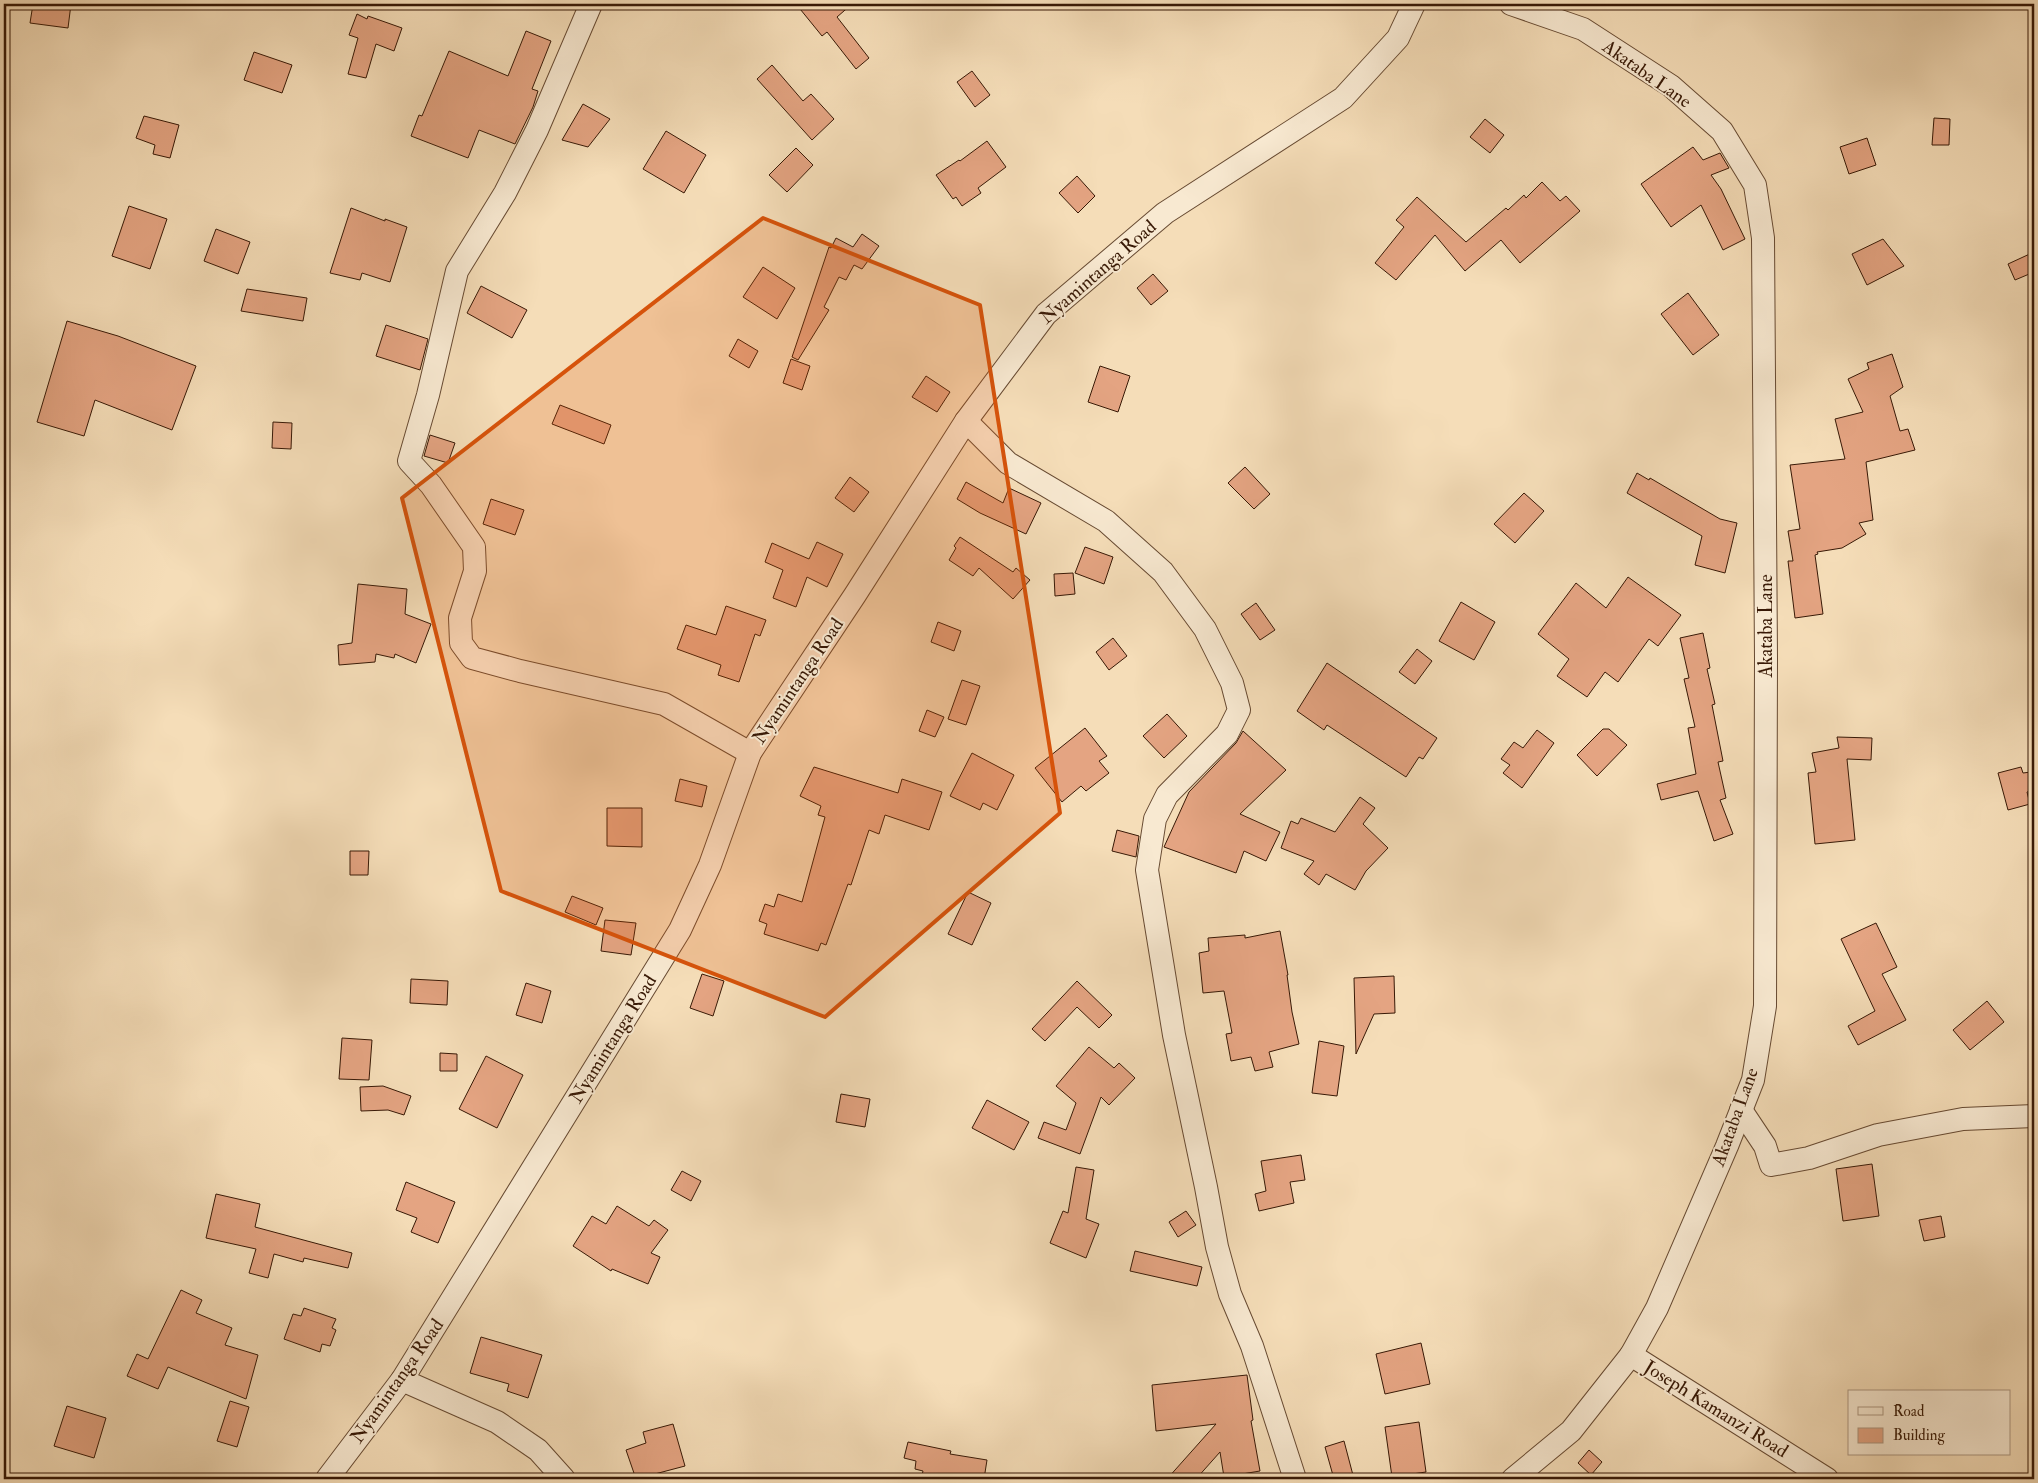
<svg xmlns="http://www.w3.org/2000/svg" width="2038" height="1483" font-family="'IM FELL Double Pica',serif">
	<style>
		.building { fill: #e4a482; stroke: #381906 }
		.lines { fill: none; stroke-linecap: round; stroke-linejoin: round }
		.minor-casing { stroke: #674a32; stroke-width: 24 }
		.minor { stroke: #f8e9d1; stroke-width: 22 }
		.marked { fill: #d6530b; fill-opacity: 0.2; stroke: #d6530b; stroke-width: 4; stroke-linejoin: round }
		.labels { text-anchor: middle; dominant-baseline: central; stroke-width: 4; stroke-linejoin: round; paint-order: stroke }
		.street-label { font-size: 19px; fill: #381906; stroke: #f8e9d1 }
	</style>
	<rect width="100%" height="100%" fill="#f5ddb8"/>
	<filter id="stains"><feTurbulence type="fractalNoise" baseFrequency=".004" numOctaves="4"/><feColorMatrix values="0 0 0 0 .2 0 0 0 0 .09 0 0 0 0 .02 0 0 0 .5 -.17"/></filter>
	<radialGradient id="worn" r=".72"><stop offset=".6" stop-color="#630" stop-opacity="0"/><stop offset="1" stop-color="#630" stop-opacity=".3"/></radialGradient>
	<!-- building -->
	<g class="building">
		<polygon points="33,4 71,4 68,28 30,23"/>
		<polygon points="796,4 852,4 837,17 869,58 856,69 827,32 822,36"/>
		<polygon points="357,14 367,19 368,16 402,28 394,51 376,44 366,78 348,74 358,38 349,35"/>
		<polygon points="526,31 551,41 532,89 538,91 533,107 515,144 479,130 468,158 411,136 419,115 422,116 449,51 508,76"/>
		<polygon points="254,52 292,65 282,93 244,80"/>
		<polygon points="772,65 803,101 811,94 834,119 812,140 757,79"/>
		<polygon points="972,71 990,95 975,107 957,82"/>
		<polygon points="583,104 610,119 588,147 562,140"/>
		<polygon points="144,116 179,125 170,158 153,154 155,145 136,138"/>
		<polygon points="1934,118 1950,119 1949,145 1932,145"/>
		<polygon points="1485,119 1504,135 1490,153 1470,137"/>
		<polygon points="666,131 706,155 684,193 643,169"/>
		<polygon points="1867,138 1876,165 1849,174 1840,147"/>
		<polygon points="987,141 1006,167 978,188 981,193 962,206 956,197 953,199 936,175 959,160 960,161"/>
		<polygon points="1693,147 1703,160 1720,153 1729,168 1711,175 1721,189 1745,239 1723,250 1701,205 1671,227 1641,184"/>
		<polygon points="796,148 813,165 787,192 769,175"/>
		<polygon points="1077,176 1095,196 1078,213 1059,193"/>
		<polygon points="1542,182 1560,201 1566,196 1580,211 1520,263 1501,240 1465,271 1435,235 1396,280 1375,263 1404,227 1396,220 1417,197 1466,242 1506,208 1508,210 1524,195 1526,198"/>
		<polygon points="129,206 167,219 150,269 112,256"/>
		<polygon points="351,208 385,221 385,219 407,227 390,282 362,273 360,280 330,273"/>
		<polygon points="216,229 250,242 238,274 204,261"/>
		<polygon points="862,234 879,246 862,269 854,265 846,280 839,277 824,307 829,310 798,360 792,357 829,247 831,248 836,238 853,247"/>
		<polygon points="1883,239 1904,266 1867,285 1852,254"/>
		<polygon points="2034,252 2034,272 2015,280 2008,264"/>
		<polygon points="763,267 795,288 777,319 743,297"/>
		<polygon points="1153,274 1168,291 1151,305 1137,288"/>
		<polygon points="481,286 527,310 512,338 467,313"/>
		<polygon points="247,289 307,298 303,321 241,311"/>
		<polygon points="1688,293 1719,335 1693,355 1661,314"/>
		<polygon points="67,321 118,336 196,366 172,430 95,400 84,436 37,422"/>
		<polygon points="386,325 428,339 420,370 376,356"/>
		<polygon points="738,339 758,351 749,368 729,356"/>
		<polygon points="1892,354 1903,387 1890,396 1900,431 1908,429 1915,450 1866,462 1873,520 1859,523 1866,534 1842,548 1817,552 1818,554 1815,555 1823,614 1795,618 1788,561 1793,561 1788,531 1800,529 1790,465 1845,459 1835,419 1863,412 1848,379 1869,369 1867,363"/>
		<polygon points="791,359 810,366 802,390 783,383"/>
		<polygon points="1100,366 1130,376 1118,412 1088,402"/>
		<polygon points="926,376 950,392 937,412 912,397"/>
		<polygon points="560,405 611,425 604,444 552,424"/>
		<polygon points="273,422 292,423 291,449 272,448"/>
		<polygon points="430,435 455,443 448,463 424,456"/>
		<polygon points="1245,467 1270,494 1254,509 1228,483"/>
		<polygon points="1637,473 1649,480 1650,478 1720,519 1737,523 1725,573 1695,565 1702,536 1627,493"/>
		<polygon points="850,477 869,492 854,512 835,498"/>
		<polygon points="966,482 1003,503 1009,488 1041,503 1026,534 980,513 957,499"/>
		<polygon points="1524,493 1544,511 1515,543 1494,524"/>
		<polygon points="491,499 524,510 515,535 483,524"/>
		<polygon points="960,537 1013,572 1016,568 1030,580 1013,599 979,568 973,576 949,560 956,548 954,546"/>
		<polygon points="817,542 843,554 827,587 807,577 796,607 773,598 783,570 765,562 772,543 809,559"/>
		<polygon points="1085,547 1113,557 1104,584 1075,573"/>
		<polygon points="1073,573 1075,594 1055,596 1054,574"/>
		<polygon points="1628,577 1681,615 1658,646 1649,639 1618,682 1605,672 1587,697 1557,676 1569,659 1538,634 1576,583 1606,608"/>
		<polygon points="358,584 407,589 405,614 431,624 416,663 395,654 394,658 376,654 375,662 339,665 338,645 352,643"/>
		<polygon points="1461,602 1495,622 1474,660 1439,641"/>
		<polygon points="1256,603 1275,630 1260,640 1241,614"/>
		<polygon points="726,606 766,620 760,636 755,634 739,682 718,675 721,665 677,649 686,625 716,635"/>
		<polygon points="938,622 961,631 954,651 931,642"/>
		<polygon points="1703,633 1710,668 1707,669 1715,704 1712,705 1723,761 1718,762 1726,798 1720,800 1733,834 1714,841 1698,791 1661,800 1657,784 1696,774 1688,728 1695,727 1684,679 1689,678 1680,638"/>
		<polygon points="1113,638 1127,656 1109,670 1096,652"/>
		<polygon points="1417,649 1432,661 1415,684 1399,672"/>
		<polygon points="1327,663 1437,738 1423,759 1419,757 1406,777 1327,725 1324,730 1297,711"/>
		<polygon points="962,680 980,686 966,725 948,719"/>
		<polygon points="927,710 944,717 935,737 919,731"/>
		<polygon points="1167,714 1187,736 1164,758 1143,736"/>
		<polygon points="1085,728 1107,756 1099,761 1109,773 1086,791 1081,786 1062,802 1035,768"/>
		<polygon points="1603,729 1609,729 1627,745 1597,776 1577,755"/>
		<polygon points="1537,730 1554,743 1522,788 1503,773 1510,765 1501,759 1514,742 1523,748"/>
		<polygon points="1243,731 1286,770 1240,814 1280,832 1266,861 1244,851 1236,873 1164,847 1189,792 1236,743"/>
		<polygon points="1837,737 1872,738 1871,760 1847,759 1855,840 1815,844 1808,773 1816,772 1812,753 1839,748"/>
		<polygon points="972,753 1014,775 997,810 983,803 980,810 950,796"/>
		<polygon points="814,767 898,793 902,779 942,792 929,830 885,815 879,834 869,830 851,885 848,884 826,945 821,943 818,951 764,934 767,924 759,921 765,904 774,907 778,894 802,902 825,817 818,815 821,806 800,796"/>
		<polygon points="2021,767 2023,773 2031,772 2034,784 2034,790 2027,792 2030,804 2008,810 1998,773"/>
		<polygon points="680,779 707,786 702,807 675,801"/>
		<polygon points="1360,797 1375,808 1363,824 1388,848 1366,871 1355,890 1326,874 1319,885 1304,874 1314,861 1281,848 1291,821 1298,824 1301,818 1335,832"/>
		<polygon points="607,808 642,808 642,847 607,846"/>
		<polygon points="1117,830 1139,836 1136,857 1112,851"/>
		<polygon points="350,851 369,851 368,875 350,875"/>
		<polygon points="968,892 991,903 972,945 948,934"/>
		<polygon points="572,896 603,908 596,925 565,912"/>
		<polygon points="605,920 636,923 631,955 601,951"/>
		<polygon points="1876,923 1897,967 1882,974 1906,1020 1858,1045 1848,1026 1875,1011 1841,939"/>
		<polygon points="1280,931 1288,975 1287,975 1292,1012 1299,1044 1269,1052 1273,1067 1255,1071 1251,1057 1231,1061 1226,1034 1232,1033 1224,991 1203,993 1199,953 1209,951 1208,938 1245,935 1245,938"/>
		<polygon points="702,974 724,981 713,1016 690,1008"/>
		<polygon points="1394,976 1395,1013 1374,1014 1356,1054 1354,978"/>
		<polygon points="411,979 448,981 447,1005 410,1003"/>
		<polygon points="1077,981 1112,1015 1099,1028 1077,1007 1045,1041 1032,1029"/>
		<polygon points="526,983 551,991 542,1023 516,1015"/>
		<polygon points="1987,1001 2004,1022 1970,1050 1953,1030"/>
		<polygon points="342,1038 372,1040 369,1080 339,1079"/>
		<polygon points="1319,1041 1344,1046 1337,1096 1312,1093"/>
		<polygon points="1089,1047 1114,1068 1119,1063 1135,1078 1109,1105 1101,1097 1080,1154 1038,1138 1044,1122 1066,1130 1076,1103 1056,1086"/>
		<polygon points="440,1053 457,1054 457,1071 440,1071"/>
		<polygon points="486,1056 523,1075 497,1128 459,1109"/>
		<polygon points="383,1086 411,1096 404,1115 388,1110 361,1111 360,1087"/>
		<polygon points="841,1094 870,1099 865,1127 836,1122"/>
		<polygon points="987,1100 1029,1122 1014,1150 972,1128"/>
		<polygon points="1301,1155 1305,1180 1290,1182 1294,1203 1259,1211 1255,1194 1266,1191 1261,1161"/>
		<polygon points="1872,1164 1879,1216 1843,1221 1836,1169"/>
		<polygon points="1076,1167 1094,1170 1086,1219 1099,1224 1086,1258 1050,1243 1063,1211 1068,1213"/>
		<polygon points="682,1171 701,1181 691,1201 671,1190"/>
		<polygon points="406,1182 455,1202 438,1243 411,1232 417,1218 396,1210"/>
		<polygon points="216,1194 260,1204 255,1227 352,1253 348,1268 304,1258 303,1262 274,1254 268,1278 249,1273 256,1249 206,1238"/>
		<polygon points="617,1206 649,1226 654,1220 668,1230 651,1253 660,1257 648,1284 612,1269 611,1271 573,1246 592,1216 606,1224"/>
		<polygon points="1186,1211 1196,1225 1178,1237 1169,1222"/>
		<polygon points="1941,1216 1945,1237 1924,1241 1919,1220"/>
		<polygon points="1135,1251 1202,1267 1197,1286 1130,1271"/>
		<polygon points="181,1290 202,1300 196,1313 232,1328 225,1345 258,1355 246,1399 168,1367 158,1389 127,1376 137,1354 148,1359"/>
		<polygon points="304,1308 336,1319 332,1328 336,1330 330,1346 322,1344 320,1352 284,1339 293,1314 301,1316"/>
		<polygon points="481,1337 542,1355 528,1398 507,1391 509,1384 470,1373"/>
		<polygon points="1421,1343 1430,1384 1385,1394 1376,1354"/>
		<polygon points="1247,1375 1253,1420 1251,1421 1260,1471 1224,1477 1220,1452 1196,1479 1167,1479 1216,1424 1156,1431 1152,1385"/>
		<polygon points="230,1401 249,1407 237,1447 217,1441"/>
		<polygon points="67,1406 106,1418 94,1458 54,1446"/>
		<polygon points="1419,1422 1426,1472 1392,1477 1385,1427"/>
		<polygon points="673,1424 685,1466 636,1479 626,1450 646,1443 643,1432"/>
		<polygon points="1344,1441 1354,1479 1334,1479 1325,1447"/>
		<polygon points="908,1442 951,1451 950,1454 987,1460 984,1479 921,1479 923,1471 915,1469 916,1461 904,1458"/>
		<polygon points="1589,1450 1602,1462 1591,1475 1578,1463"/>
	</g>
	<g class="lines">
		<defs>
			<g id="minor">
				<polyline points="591,4 537,130 505,193 457,271 428,395 409,461 431,485 474,547 475,571 460,618 461,643 472,658 520,671 664,704 750,753"/>
				<polyline points="1511,4 1583,29 1671,86 1722,131 1755,185 1763,238 1766,658 1765,1006 1753,1080 1727,1146 1657,1308 1631,1355 1571,1431 1513,1479"/>
				<polyline points="966,421 1008,463 1106,521 1163,572 1205,629 1232,683 1239,710 1227,734 1167,795 1155,819 1147,870 1174,1035 1206,1187 1217,1247 1230,1294 1252,1346 1295,1479"/>
				<polyline points="1741,1110 1765,1146 1771,1165 1809,1158 1878,1135 1963,1119 2034,1116"/>
				<polyline points="1631,1355 1827,1479"/>
				<polyline points="402,1380 497,1422 538,1450 564,1479"/>
				<polyline points="327,1479 402,1380 680,930 710,865 750,753 855,595 966,421 1046,314 1165,213 1343,98 1398,38 1414,4"/>
			</g>
		</defs>
		<!-- minor casing -->
		<use href="#minor" class="minor-casing"/>
		<!-- minor -->
		<use href="#minor" class="minor"/>
	</g>
	<!-- marked area -->
	<path class="marked" d="M763 218 980 305 1060 813 825 1017 501 891 402 498Z"/>
	<g class="labels">
		<!-- street labels -->
		<g class="street-label">
			<text transform="translate(1647 74) rotate(35)">Akataba Lane</text>
			<text transform="translate(1098 272) rotate(-41)">Nyamintanga Road</text>
			<text transform="translate(1766 626) rotate(-90)">Akataba Lane</text>
			<text transform="translate(798 681) rotate(-56)">Nyamintanga Road</text>
			<text transform="translate(613 1039) rotate(-58)">Nyamintanga Road</text>
			<text transform="translate(1735 1117) rotate(-70)">Akataba Lane</text>
			<text transform="translate(397 1381) rotate(-55)">Nyamintanga Road</text>
			<text transform="translate(1716 1409) rotate(32)">Joseph Kamanzi Road</text>
		</g>
	</g>
	<!-- margin -->
	<rect width="2038" height="1483" fill="none" stroke="#f5ddb8" stroke-width="20"/>
	<rect x="5" y="5" width="2028" height="1473" fill="none" stroke="#381906" stroke-width="2.5"/>
	<rect x="10" y="10" width="2018" height="1463" fill="none" stroke="#381906"/>
	<!-- legend -->
	<rect x="1848" y="1390" width="162" height="65" fill="#f8e9d1" stroke="#ab9680"/>
	<rect x="1858" y="1407" width="25" height="8" fill="#f8e9d1" stroke="#ab9680"/>
	<text x="1893" y="1416" font-size="15" fill="#381906">Road</text>
	<rect x="1858" y="1428" width="25" height="15" fill="#e4a482" stroke="#ab9680"/>
	<text x="1893" y="1440" font-size="15" fill="#381906">Building</text>
	<rect width="100%" height="100%" filter="url(#stains)"/>
	<rect width="100%" height="100%" fill="url(#worn)"/>
</svg>
